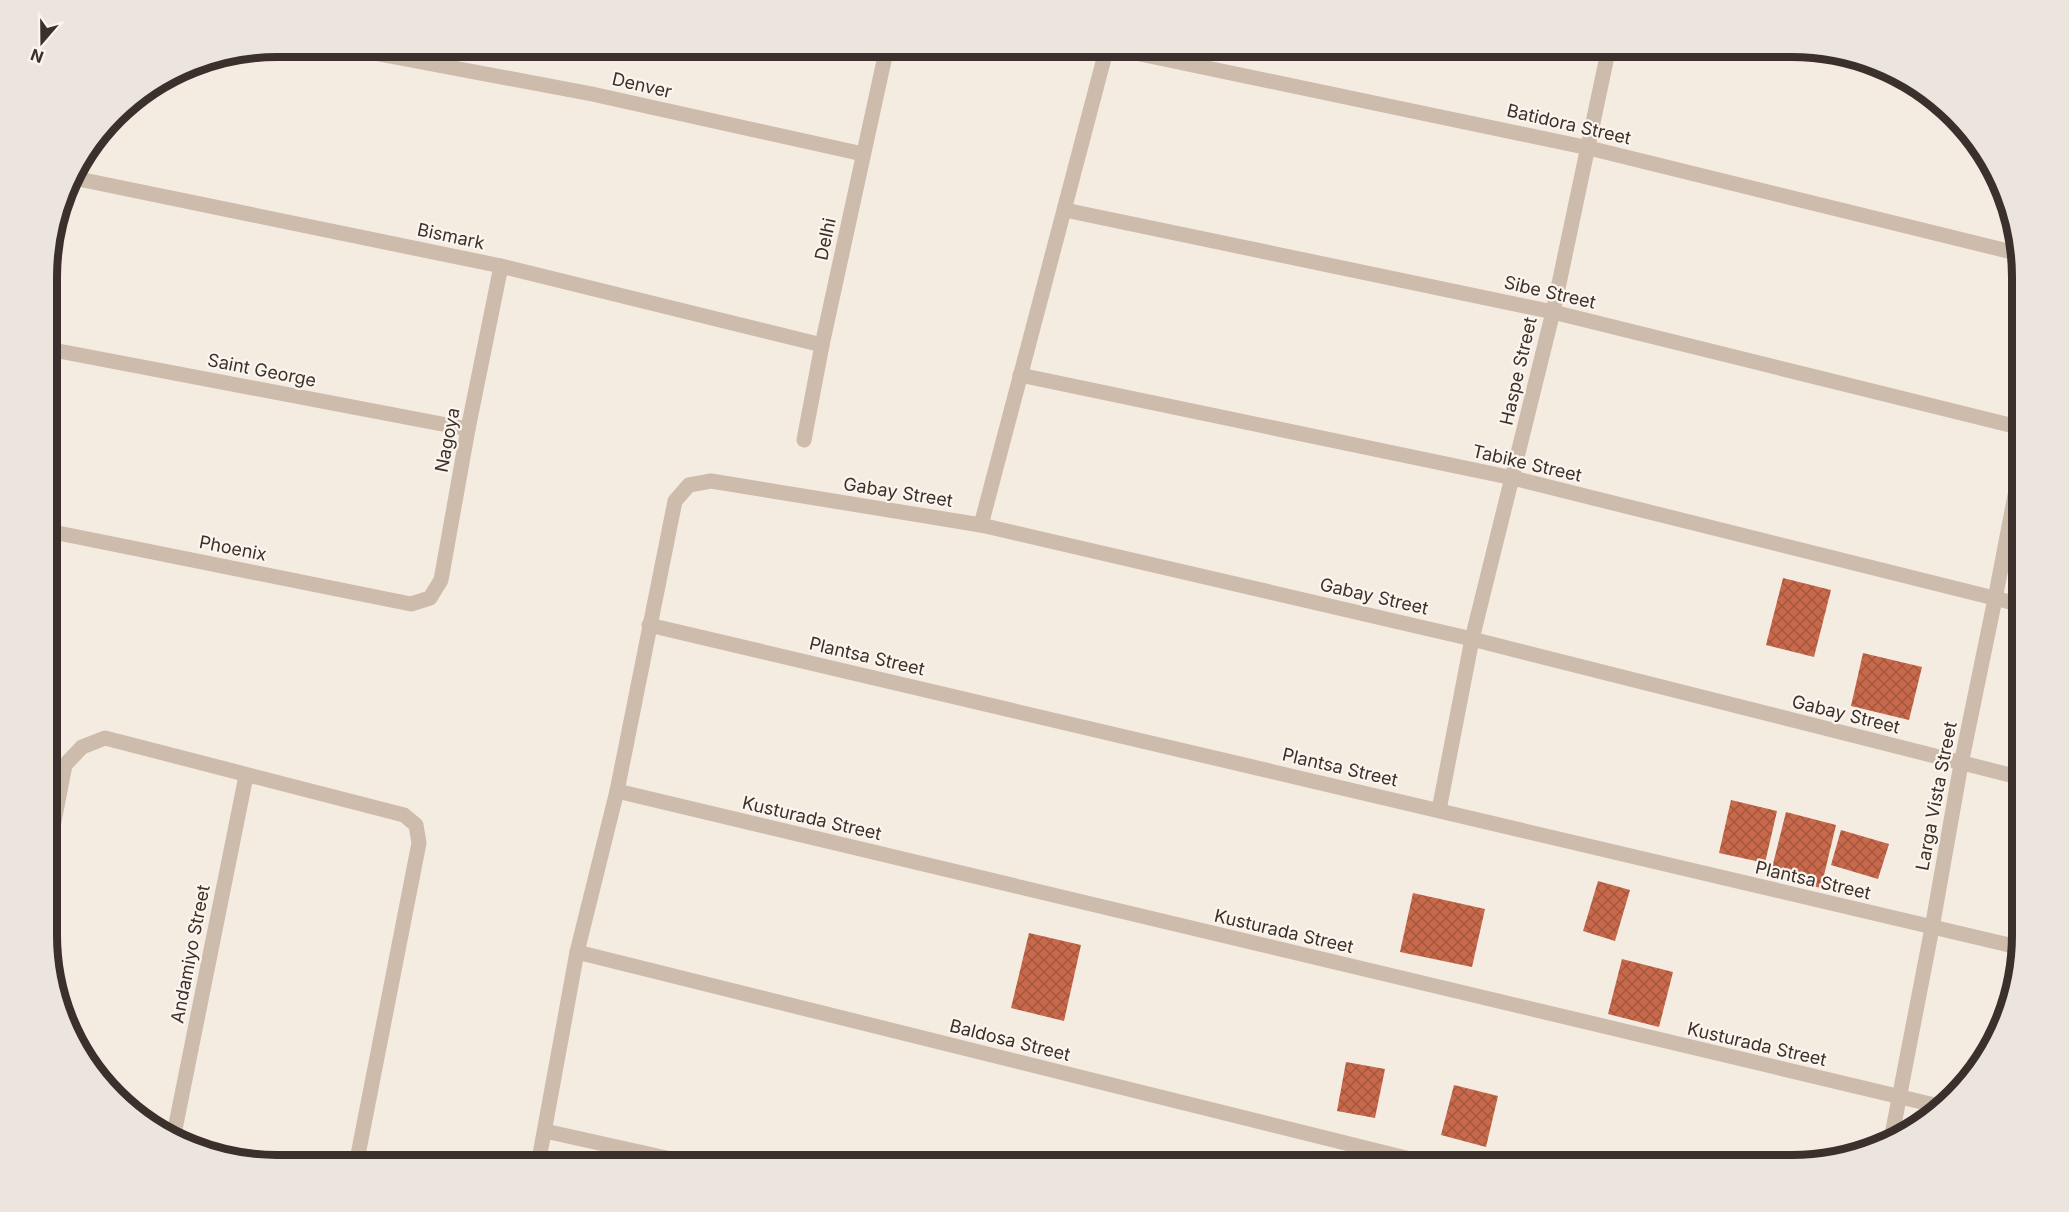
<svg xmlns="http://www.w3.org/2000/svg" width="2069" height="1212" font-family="Inter,sans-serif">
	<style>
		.building { fill: url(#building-cross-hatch) }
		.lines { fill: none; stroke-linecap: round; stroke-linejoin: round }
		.street { stroke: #cdbbac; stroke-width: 15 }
		.labels { text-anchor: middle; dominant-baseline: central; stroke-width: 4.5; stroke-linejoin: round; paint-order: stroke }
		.street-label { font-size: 18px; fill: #3b302b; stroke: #fbf5ee }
		.rim { fill: none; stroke: #3b302b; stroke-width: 8 }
	</style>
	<defs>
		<pattern id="building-cross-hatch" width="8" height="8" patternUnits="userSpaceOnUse" patternTransform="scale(1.5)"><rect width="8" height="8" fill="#c8694b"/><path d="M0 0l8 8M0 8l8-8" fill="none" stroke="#a4573f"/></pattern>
	</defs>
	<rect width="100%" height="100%" fill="#f4ebe1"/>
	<!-- building -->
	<g class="building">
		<polygon points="1783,578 1831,590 1814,657 1766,645"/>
		<polygon points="1863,653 1922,667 1909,720 1851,706"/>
		<polygon points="1731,800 1777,811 1765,863 1719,853"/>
		<polygon points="1786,812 1836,825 1821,888 1770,876"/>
		<polygon points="1841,830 1889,844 1878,879 1831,865"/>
		<polygon points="1598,881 1630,890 1615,941 1583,931"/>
		<polygon points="1413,893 1485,909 1472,967 1400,952"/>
		<polygon points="1029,933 1081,945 1064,1021 1011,1008"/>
		<polygon points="1622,959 1673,972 1659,1027 1608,1014"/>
		<polygon points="1346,1062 1385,1069 1375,1118 1337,1111"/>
		<polygon points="1454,1085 1498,1096 1486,1147 1441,1135"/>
	</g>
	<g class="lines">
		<!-- street -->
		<g class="street">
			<polyline points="342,47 592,94 863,154"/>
			<polyline points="69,177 501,266 822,345"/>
			<polyline points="1065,210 1553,312 2022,428"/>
			<polyline points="48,349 468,429"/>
			<polyline points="1020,375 1513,478 2022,605"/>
			<polyline points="804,440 822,345 887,47"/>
			<polyline points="981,525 1107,47 1589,148 2020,254"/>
			<polyline points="48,531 411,604 430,598 441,580 468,429 501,266"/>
			<polyline points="649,625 2022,948"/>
			<polyline points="617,791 1943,1107"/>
			<polyline points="1439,810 1472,639 1553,312 1609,47"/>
			<polyline points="48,852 65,765 82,747 105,738 404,815 416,825 419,843 356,1165"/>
			<polyline points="577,952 1434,1165"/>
			<polyline points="545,1131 698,1165"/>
			<polyline points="173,1139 246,776"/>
			<polyline points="1891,1140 1932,928 1961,764 1995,599 2022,459"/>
			<polyline points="538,1165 577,952 617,791 675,501 689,485 711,481 981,525 1472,639 2022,778"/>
		</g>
	</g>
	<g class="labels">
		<!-- street labels -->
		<g class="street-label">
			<text transform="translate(642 85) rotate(13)">Denver</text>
			<text transform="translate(1569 124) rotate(13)">Batidora Street</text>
			<text transform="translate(451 236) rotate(12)">Bismark</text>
			<text transform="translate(825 239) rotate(-78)">Delhi</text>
			<text transform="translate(1550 292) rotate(13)">Sibe Street</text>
			<text transform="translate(262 370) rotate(11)">Saint George</text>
			<text transform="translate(1518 371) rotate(-77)">Haspe Street</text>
			<text transform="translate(447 440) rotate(-79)">Nagoya</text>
			<text transform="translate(1527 463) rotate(13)">Tabike Street</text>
			<text transform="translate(898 492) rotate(9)">Gabay Street</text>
			<text transform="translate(233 548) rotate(11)">Phoenix</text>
			<text transform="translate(1374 596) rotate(13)">Gabay Street</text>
			<text transform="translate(867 656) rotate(13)">Plantsa Street</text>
			<text transform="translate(1846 714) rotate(14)">Gabay Street</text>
			<text transform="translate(1340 767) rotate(13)">Plantsa Street</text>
			<text transform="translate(1936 796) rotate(-79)">Larga Vista Street</text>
			<text transform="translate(812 818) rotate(13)">Kusturada Street</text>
			<text transform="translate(1813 880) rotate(13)">Plantsa Street</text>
			<text transform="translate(1284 931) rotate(13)">Kusturada Street</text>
			<text transform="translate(190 954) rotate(-79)">Andamiyo Street</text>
			<text transform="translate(1010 1040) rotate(14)">Baldosa Street</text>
			<text transform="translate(1757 1044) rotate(13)">Kusturada Street</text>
		</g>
	</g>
	<!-- crop -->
	<path d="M0 0H2069V1212H0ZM277 57H1792A220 220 0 0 1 2012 277V935A220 220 0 0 1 1792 1155H277A220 220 0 0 1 57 935V277A220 220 0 0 1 277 57Z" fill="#ece5de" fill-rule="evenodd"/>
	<path class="rim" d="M277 57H1792A220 220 0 0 1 2012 277V935A220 220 0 0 1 1792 1155H277A220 220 0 0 1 57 935V277A220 220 0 0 1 277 57Z"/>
	<!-- north arrow -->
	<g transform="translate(42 42) rotate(200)" stroke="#fbf5ee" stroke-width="4.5" paint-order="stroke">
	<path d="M0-4.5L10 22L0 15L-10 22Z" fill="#3b302b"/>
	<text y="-9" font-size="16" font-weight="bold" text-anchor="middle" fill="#3b302b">N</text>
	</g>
</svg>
